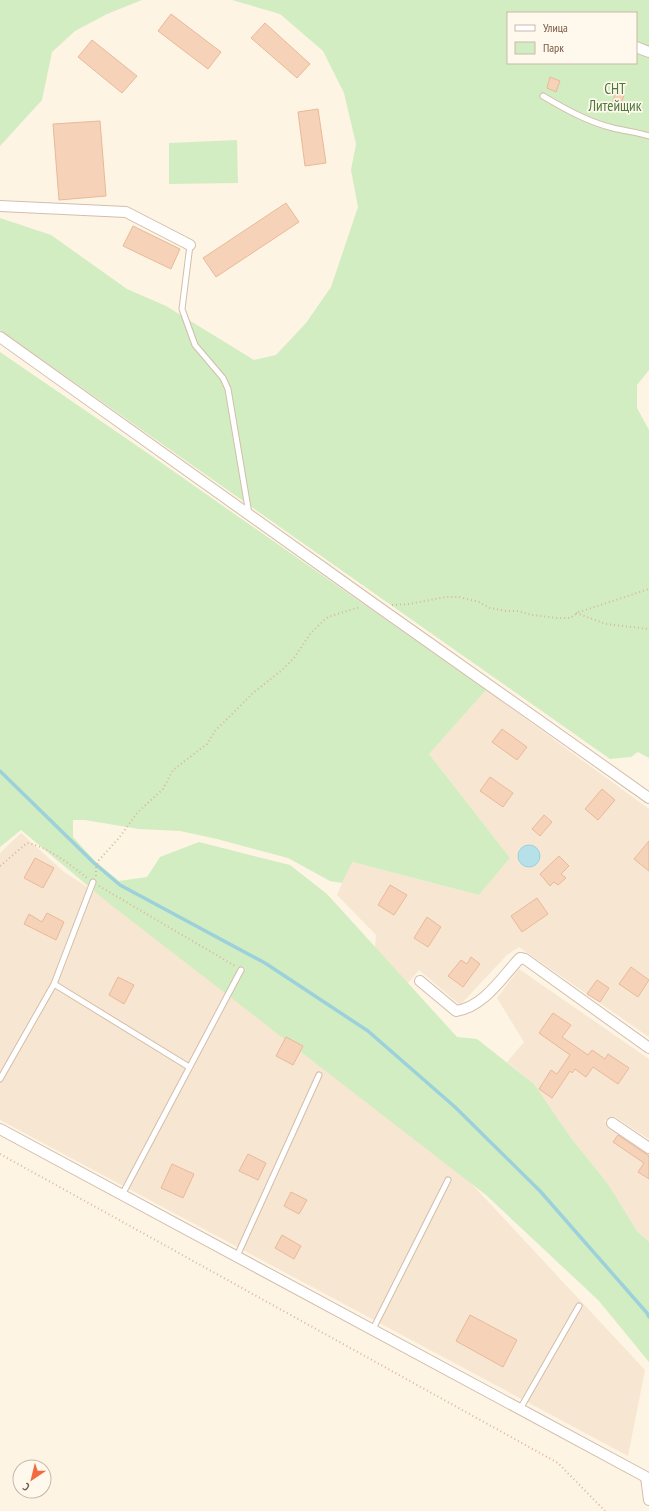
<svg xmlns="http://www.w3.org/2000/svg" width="649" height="1511" font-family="'PT Sans Narrow',sans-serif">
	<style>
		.residential { fill: #f6e6d2 }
		.green { fill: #d2edc1; fill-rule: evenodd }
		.water { fill: #b7e1e9; stroke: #9cd1dc }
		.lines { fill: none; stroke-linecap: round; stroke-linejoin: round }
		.stream { stroke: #9cd1dc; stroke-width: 3.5 }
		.building { fill: #f6d2b9; stroke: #e9b998 }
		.service-casing { stroke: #d3beab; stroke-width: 7 }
		.minor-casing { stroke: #d3beab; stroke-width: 12 }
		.path { stroke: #dbb69c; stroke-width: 2; stroke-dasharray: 1 3; stroke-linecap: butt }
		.service { stroke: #fff; stroke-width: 5 }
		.minor { stroke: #fff; stroke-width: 10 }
		.labels { text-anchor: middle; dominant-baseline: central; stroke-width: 3.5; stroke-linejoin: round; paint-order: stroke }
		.park-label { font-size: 15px; fill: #4c7a3c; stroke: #fff8ec }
	</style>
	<rect width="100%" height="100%" fill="#fef4e4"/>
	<!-- residential -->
	<g class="residential">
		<polygon points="486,690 649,809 649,1037 519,947 507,955 460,1005 419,970 407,984 375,948 376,935 337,895 351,862 479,895 510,858 429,754"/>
		<polygon points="21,833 64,872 358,1062 645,1370 628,1456 0,1120 0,853"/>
		<polygon points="519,969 649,1059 649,1139 615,1117 604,1121 649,1152 649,1242 637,1231 608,1184 571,1138 534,1084 507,1062 524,1042 497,998"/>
	</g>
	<!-- green -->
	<g class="green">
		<polygon points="0,0 142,0 107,14 75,31 52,52 42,100 0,146"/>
		<path d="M232 0H649V370L637 385V408L649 430V758L638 752 631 757 610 759 0 330V218L51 235 127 289 166 306 254 360 276 355 306 323 331 287 358 207 351 170 356 144 344 93 323 51 280 14ZM508 13H636V63H508Z"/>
		<polygon points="237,140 238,183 169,184 169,143"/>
		<polygon points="0,352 146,452 486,690 429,754 510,858 479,895 352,862 342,883 330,881 288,858 217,839 180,831 139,829 85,820 73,820 73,837 95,861 119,881 147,877 160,857 199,842 290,865 327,894 457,1037 477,1039 534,1084 571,1138 608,1184 637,1231 649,1242 649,1362 599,1301 486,1195 106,901 21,830 0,847"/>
	</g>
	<!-- water -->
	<circle class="water" cx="529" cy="856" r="11"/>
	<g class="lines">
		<!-- stream -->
		<polyline class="stream" points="0,771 94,863 120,885 265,963 368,1031 455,1107 540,1191 647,1313 649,1317"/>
	</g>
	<!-- building -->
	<g class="building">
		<polygon points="171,14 221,52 208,69 158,31"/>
		<polygon points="265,23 310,64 297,78 251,38"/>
		<polygon points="92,40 137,76 122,93 78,57"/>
		<polygon points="550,77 560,81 556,92 547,88"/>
		<polygon points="616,92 624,95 620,107 612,104"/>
		<polygon points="318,109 326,163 305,166 298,112"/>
		<polygon points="100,121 106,196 59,200 53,124"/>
		<polygon points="286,203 299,222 216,277 203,258"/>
		<polygon points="133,226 180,249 171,269 123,246"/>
		<polygon points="502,729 527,747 517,760 492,742"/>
		<polygon points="490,777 513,793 503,807 480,791"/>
		<polygon points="602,789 615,800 598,820 585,809"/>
		<polygon points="544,815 552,822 540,836 532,829"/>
		<polygon points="649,841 649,871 634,859"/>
		<polygon points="559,856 569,866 561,874 566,878 558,885 554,882 550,886 540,874"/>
		<polygon points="35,858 54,868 43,888 24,878"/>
		<polygon points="390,885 407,895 394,915 378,905"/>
		<polygon points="537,898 548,914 522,932 511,916"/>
		<polygon points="47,913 64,922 56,940 24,924 29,914 42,922"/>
		<polygon points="427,917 441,927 428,947 414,938"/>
		<polygon points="471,957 480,964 463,987 448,976 461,960 467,964"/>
		<polygon points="631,967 649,980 638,997 619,984"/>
		<polygon points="118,977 134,985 124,1004 109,995"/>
		<polygon points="597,980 609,988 600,1002 587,994"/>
		<polygon points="553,1013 571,1025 562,1037 588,1055 592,1050 605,1059 608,1054 629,1068 618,1084 593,1067 586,1077 575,1069 572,1073 570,1071 552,1098 539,1089 551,1070 557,1074 570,1055 539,1033"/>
		<polygon points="286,1037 303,1046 293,1065 276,1056"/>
		<polygon points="618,1135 649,1156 649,1179 638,1172 644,1163 613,1142"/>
		<polygon points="248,1154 266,1163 258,1180 239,1171"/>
		<polygon points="172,1164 194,1174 183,1198 161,1188"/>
		<polygon points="291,1192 307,1200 299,1214 284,1206"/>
		<polygon points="282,1235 301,1246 294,1259 275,1248"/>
		<polygon points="470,1315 517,1340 503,1367 456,1341"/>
	</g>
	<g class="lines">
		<defs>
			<g id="service">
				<path d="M543 96C565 109 588 122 613 128 625 131 637 132 649 136"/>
				<polyline points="190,245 182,309 195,345 223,378 228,389 249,514"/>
				<polyline points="54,984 189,1067"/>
				<polyline points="0,1079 54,984 93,882"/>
				<polyline points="122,1195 241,970"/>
				<polyline points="237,1256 319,1075"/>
				<polyline points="373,1329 448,1180"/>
				<polyline points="520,1409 579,1306"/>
			</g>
			<g id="minor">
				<polyline points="636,47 649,52"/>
				<polyline points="0,206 126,212 190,245"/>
				<polyline points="0,337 370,601 649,798"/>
				<path d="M420 981 456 1011C484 1007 502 977 520 958L525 959 649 1048"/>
				<polyline points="612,1123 649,1148"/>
				<polyline points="0,1129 646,1477 649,1500"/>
			</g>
		</defs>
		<!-- service casing -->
		<use href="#service" class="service-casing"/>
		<!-- minor casing -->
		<use href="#minor" class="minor-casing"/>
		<!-- path -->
		<g class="path">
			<polyline points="392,605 409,604 446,597 459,597 479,602 490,608 506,611 518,611 532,615 558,618 570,618 579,612 649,589"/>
			<polyline points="576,613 606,624 649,629"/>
			<path d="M0 866 27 843C49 847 69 864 87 878"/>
			<polyline points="96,876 96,867 99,860 119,838 137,813 163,789 173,770 207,744 215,731 253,693 282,670 294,658 310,634 323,621 328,617 360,607"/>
			<polyline points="99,886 235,966"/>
			<polyline points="0,1154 558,1463 605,1511"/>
		</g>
		<!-- service -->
		<use href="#service" class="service"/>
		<!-- minor -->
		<use href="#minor" class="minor"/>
	</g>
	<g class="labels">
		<!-- park labels -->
		<g class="park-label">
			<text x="615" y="88">СНТ<tspan x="615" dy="17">Литейщик</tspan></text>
		</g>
	</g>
	<!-- legend -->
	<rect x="507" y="12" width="130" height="52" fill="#fff8ec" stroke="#c9b9aa"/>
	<rect x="515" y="25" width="20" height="6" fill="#ffffff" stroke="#c9b9aa"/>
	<text x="543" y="32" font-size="12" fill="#795a47">Улица</text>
	<rect x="515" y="42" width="20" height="12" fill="#d2edc1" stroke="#c9b9aa"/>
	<text x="543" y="52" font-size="12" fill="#795a47">Парк</text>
	<!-- north arrow -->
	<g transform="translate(32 1479) rotate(215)"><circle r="19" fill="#fff8ec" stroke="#c9b9aa"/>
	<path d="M0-3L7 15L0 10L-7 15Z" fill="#f16b40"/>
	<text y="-6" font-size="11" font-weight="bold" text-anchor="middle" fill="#795a47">С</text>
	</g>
</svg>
